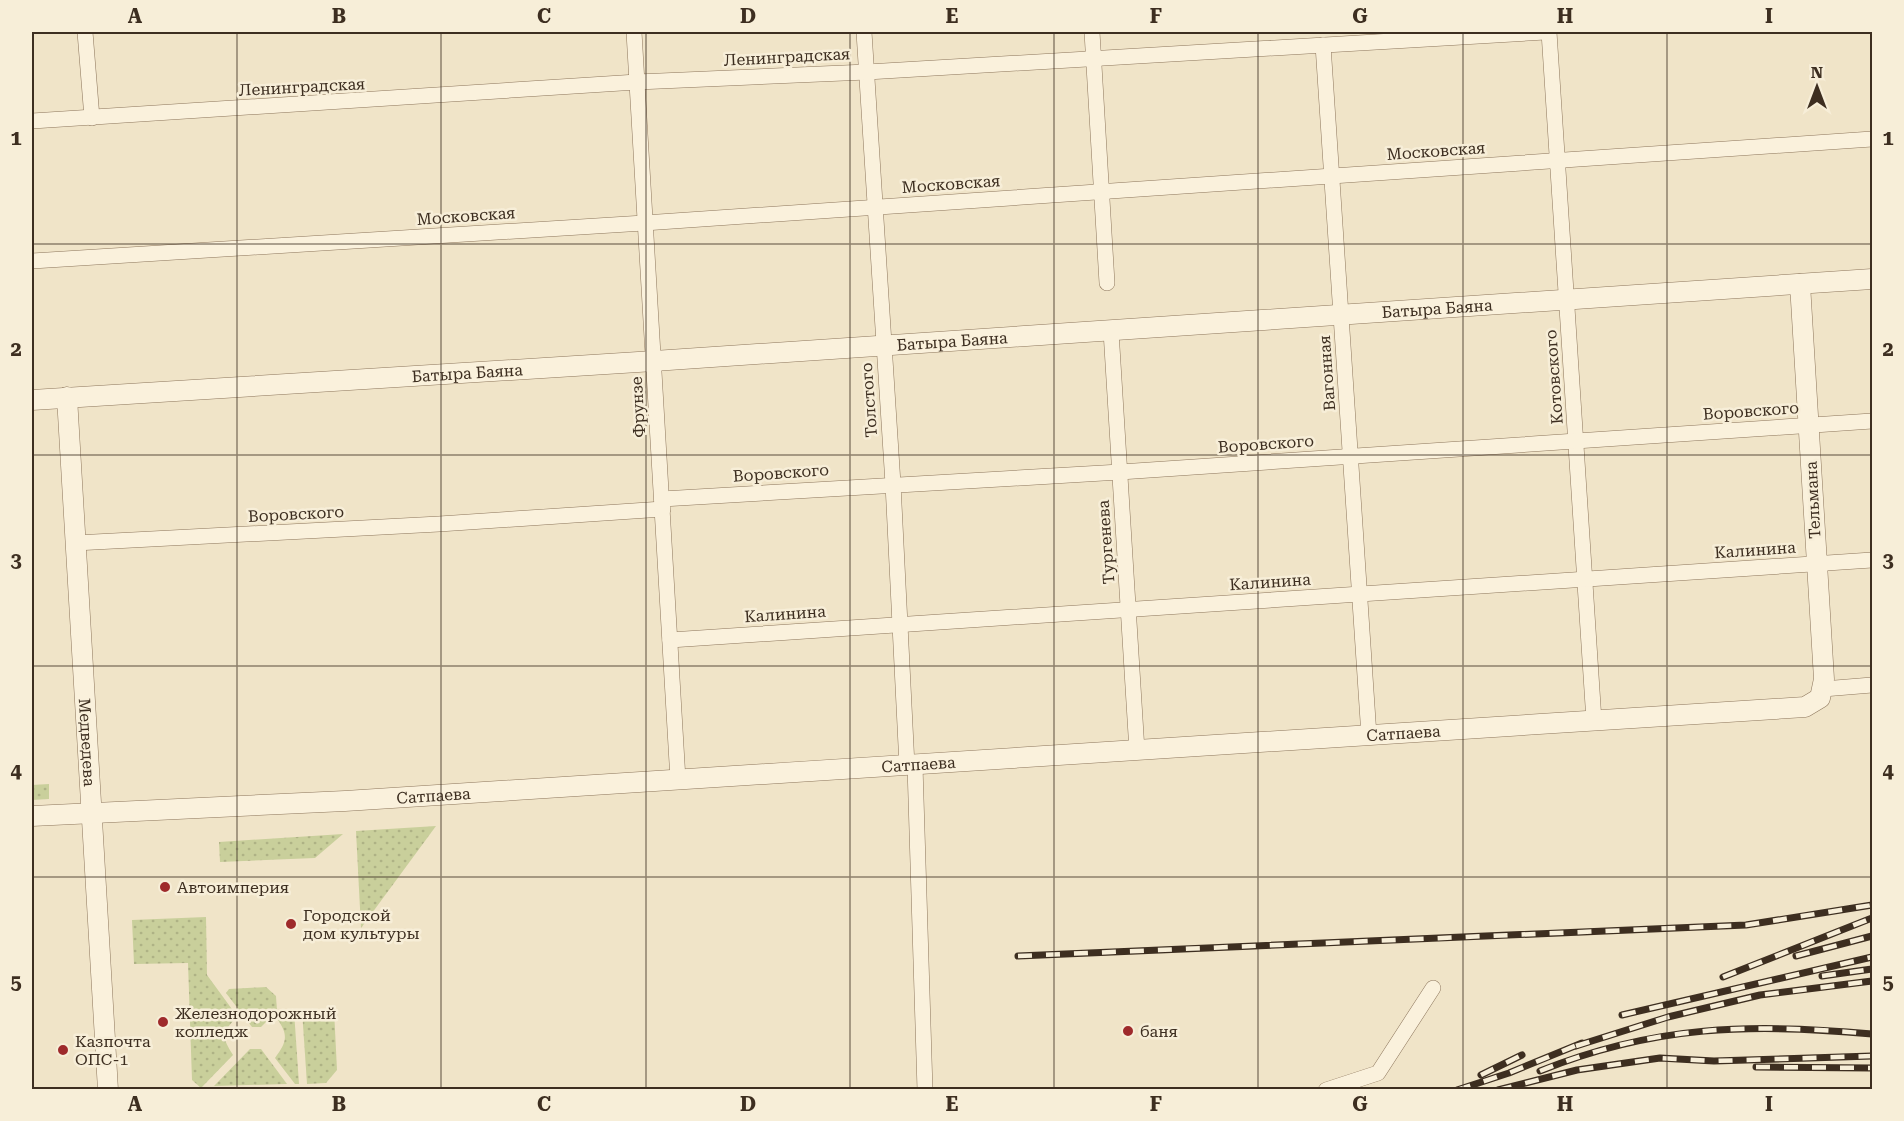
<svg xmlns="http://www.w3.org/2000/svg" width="1904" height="1121" font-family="'Roboto Serif',serif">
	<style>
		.grass { fill: url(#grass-dots) }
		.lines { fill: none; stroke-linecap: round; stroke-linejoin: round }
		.minor-casing { stroke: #8d765c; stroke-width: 16 }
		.tertiary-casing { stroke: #8d765c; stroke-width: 21 }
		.minor { stroke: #faf1dc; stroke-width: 15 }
		.tertiary { stroke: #faf1dc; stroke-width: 20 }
		.rail-casing { stroke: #3d2e20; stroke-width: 7 }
		.rail { stroke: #f7eed8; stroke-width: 4.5; stroke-dasharray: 14; stroke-linecap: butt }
		.grid { fill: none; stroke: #3d2e20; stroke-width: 1.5; stroke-opacity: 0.55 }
		.poi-dot { fill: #9e2a2b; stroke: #f7eed8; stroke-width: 2 }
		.labels { text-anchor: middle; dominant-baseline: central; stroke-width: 5; stroke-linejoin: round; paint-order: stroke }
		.street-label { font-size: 16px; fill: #3d2e20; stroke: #f7eed8 }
		.poi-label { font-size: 16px; fill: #3d2e20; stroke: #f7eed8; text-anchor: start }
		.neatline { fill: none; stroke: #3d2e20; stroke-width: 2 }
		.grid-label { font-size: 20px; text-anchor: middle; font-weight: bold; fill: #3d2e20 }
	</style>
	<defs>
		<pattern id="grass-dots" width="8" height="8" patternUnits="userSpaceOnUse" patternTransform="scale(1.5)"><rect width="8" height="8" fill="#c9cf9b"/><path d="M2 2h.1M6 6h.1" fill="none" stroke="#aeb285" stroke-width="1.8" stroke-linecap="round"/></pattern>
	</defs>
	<rect width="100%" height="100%" fill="#f0e4c8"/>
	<!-- grass -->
	<g class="grass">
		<polygon points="49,784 49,799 32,800 32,785"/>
		<polygon points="436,826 361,928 356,831"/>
		<polygon points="343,834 315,858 220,862 219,842"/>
		<path d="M206 917 207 975 237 1016C223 1033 220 1035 233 1055L201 1088 192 1080 188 963 134 964 132 920Z"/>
		<polygon points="266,987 276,996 277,1011 261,1027 252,1027 226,993 229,989"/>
		<polygon points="302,1010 334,1010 337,1070 326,1083 307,1084"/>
		<path d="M287 1011H294L299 1084H295L275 1058C286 1043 289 1036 278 1020Z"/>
		<polygon points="250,1049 261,1049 287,1084 214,1086"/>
	</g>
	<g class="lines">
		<defs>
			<g id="minor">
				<polyline points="85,32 92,118"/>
				<polyline points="634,32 678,780"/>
				<polyline points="864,32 893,484 907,766"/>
				<polyline points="1092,32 1107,283"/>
				<polyline points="1549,32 1594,721"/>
				<polyline points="1323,45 1369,736"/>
				<polyline points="32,121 637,82 867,72 1545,32"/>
				<polyline points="32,261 644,223 1872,139"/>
				<polyline points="1111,331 1137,751"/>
				<polyline points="662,499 1120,472 1872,421"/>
				<polyline points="75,543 439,524 663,509"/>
				<polyline points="670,640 1872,560"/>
				<polyline points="1823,689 1872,685"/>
				<polyline points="915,766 925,1090"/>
				<polyline points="1326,1090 1378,1073 1433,988"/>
			</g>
			<g id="tertiary">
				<path id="s1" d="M67 397 108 1090"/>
				<path id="s2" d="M32 400 654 361 1872 279"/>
				<path id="s3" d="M32 816 345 801 1805 707 1820 698 1824 679 1800 284"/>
			</g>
		</defs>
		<!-- minor casing -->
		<use href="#minor" class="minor-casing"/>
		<!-- tertiary casing -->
		<use href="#tertiary" class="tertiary-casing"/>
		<!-- minor -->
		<use href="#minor" class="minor"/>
		<!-- tertiary -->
		<use href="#tertiary" class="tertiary"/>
		<defs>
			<g id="rail">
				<polyline points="1018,956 1746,925 1872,905"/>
				<polyline points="1796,956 1872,936"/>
				<polyline points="1822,976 1872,969"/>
				<polyline points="1723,977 1872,918"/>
				<polyline points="1622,1015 1872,957"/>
				<polyline points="1576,1046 1668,1017 1760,995 1872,981"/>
				<polyline points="1756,1067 1872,1068"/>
				<path d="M1540 1071C1654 1025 1752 1023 1872 1034"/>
				<polyline points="1481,1075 1522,1055"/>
				<polyline points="1457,1090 1509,1073 1582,1043"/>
				<polyline points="1498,1090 1577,1070 1660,1058 1714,1061 1872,1056"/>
			</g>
		</defs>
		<!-- rail casing -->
		<use href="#rail" class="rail-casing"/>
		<!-- rail -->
		<use href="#rail" class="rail"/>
	</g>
	<!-- grid -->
	<path class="grid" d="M237 32V1090M441 32V1090M646 32V1090M850 32V1090M1054 32V1090M1258 32V1090M1463 32V1090M1667 32V1090M32 244H1872M32 455H1872M32 666H1872M32 877H1872"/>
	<!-- markers -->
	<g class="poi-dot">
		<circle cx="165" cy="887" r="6"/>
		<circle cx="291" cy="924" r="6"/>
		<circle cx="163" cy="1022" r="6"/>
		<circle cx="1128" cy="1031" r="6"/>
		<circle cx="63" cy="1050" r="6"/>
	</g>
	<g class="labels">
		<!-- street labels -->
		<g class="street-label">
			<text transform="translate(787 57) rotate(-3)">Ленинградская</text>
			<text transform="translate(302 87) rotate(-3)">Ленинградская</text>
			<text transform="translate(1436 151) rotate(-4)">Московская</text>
			<text transform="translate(951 184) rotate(-4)">Московская</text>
			<text transform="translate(466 216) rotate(-4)">Московская</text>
			<text stroke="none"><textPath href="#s2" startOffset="1408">Батыра Баяна</textPath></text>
			<text stroke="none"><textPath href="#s2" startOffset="922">Батыра Баяна</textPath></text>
			<text stroke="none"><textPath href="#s2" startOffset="436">Батыра Баяна</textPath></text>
			<text transform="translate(1327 373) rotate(-94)">Вагонная</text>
			<text transform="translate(1554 377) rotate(-94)">Котовского</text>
			<text transform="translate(869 400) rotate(-94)">Толстого</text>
			<text transform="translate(638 407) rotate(-93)">Фрунзе</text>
			<text transform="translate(1751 411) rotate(-4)">Воровского</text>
			<text transform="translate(1266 444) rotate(-4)">Воровского</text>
			<text transform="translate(781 473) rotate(-4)">Воровского</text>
			<text transform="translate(1813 500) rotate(-93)">Тельмана</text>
			<text transform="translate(296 514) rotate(-3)">Воровского</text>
			<text transform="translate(1106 542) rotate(-94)">Тургенева</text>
			<text transform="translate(1755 550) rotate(-4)">Калинина</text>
			<text transform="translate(1270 582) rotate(-4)">Калинина</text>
			<text transform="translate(785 614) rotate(-4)">Калинина</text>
			<text stroke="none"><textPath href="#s3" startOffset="1374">Сатпаева</textPath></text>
			<text stroke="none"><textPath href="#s1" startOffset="346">Медведева</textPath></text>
			<text stroke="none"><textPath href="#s3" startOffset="888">Сатпаева</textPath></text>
			<text stroke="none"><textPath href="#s3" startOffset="402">Сатпаева</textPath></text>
		</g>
		<!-- poi labels -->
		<g class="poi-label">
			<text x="177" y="887">Автоимперия</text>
			<text x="303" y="915">Городской<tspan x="303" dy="18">дом культуры</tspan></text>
			<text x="175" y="1013">Железнодорожный<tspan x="175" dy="18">колледж</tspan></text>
			<text x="1140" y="1031">баня</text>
			<text x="75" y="1041">Казпочта<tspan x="75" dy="18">ОПС-1</tspan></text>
		</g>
	</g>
	<!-- border -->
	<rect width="1904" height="1121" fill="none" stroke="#f7eed8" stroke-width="66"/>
	<!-- north arrow -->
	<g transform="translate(1817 87)" stroke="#f7eed8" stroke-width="4.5" paint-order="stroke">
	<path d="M0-4.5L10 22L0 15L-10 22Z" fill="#3d2e20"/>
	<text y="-9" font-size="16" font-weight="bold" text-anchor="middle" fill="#3d2e20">N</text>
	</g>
	<rect x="33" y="33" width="1838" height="1055" class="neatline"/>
	<g class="grid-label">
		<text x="135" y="23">A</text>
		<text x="339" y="23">B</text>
		<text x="544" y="23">C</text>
		<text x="748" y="23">D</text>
		<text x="952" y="23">E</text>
		<text x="1156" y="23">F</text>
		<text x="1360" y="23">G</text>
		<text x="1565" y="23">H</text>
		<text x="1769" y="23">I</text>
		<text x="16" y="145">1</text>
		<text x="1888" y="145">1</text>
		<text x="16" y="356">2</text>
		<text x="1888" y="356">2</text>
		<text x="16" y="567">3</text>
		<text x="1888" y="567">3</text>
		<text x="16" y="778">4</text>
		<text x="1888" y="778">4</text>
		<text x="16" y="989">5</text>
		<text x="1888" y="989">5</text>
		<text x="135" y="1111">A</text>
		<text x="339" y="1111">B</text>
		<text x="544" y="1111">C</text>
		<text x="748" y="1111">D</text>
		<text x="952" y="1111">E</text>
		<text x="1156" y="1111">F</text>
		<text x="1360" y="1111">G</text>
		<text x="1565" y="1111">H</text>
		<text x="1769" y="1111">I</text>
	</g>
</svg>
